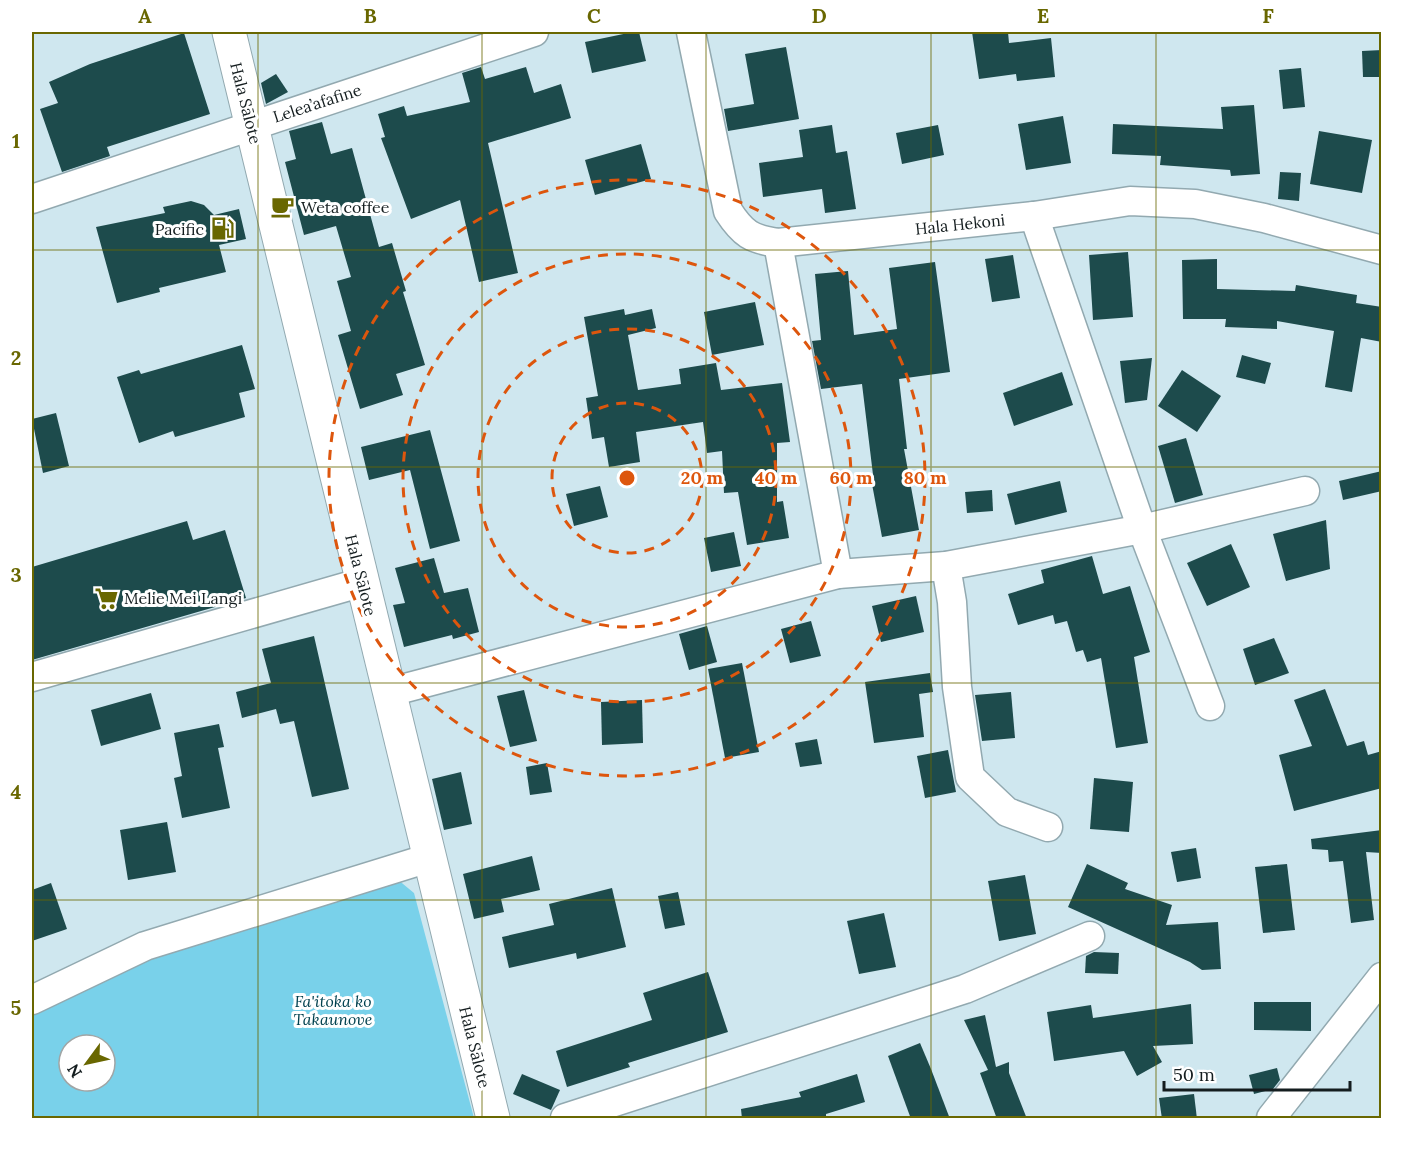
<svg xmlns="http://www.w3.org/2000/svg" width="1413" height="1150" font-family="Lora,serif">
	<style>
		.green { fill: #79d1ea; fill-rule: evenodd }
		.building { fill: #1d4b4c }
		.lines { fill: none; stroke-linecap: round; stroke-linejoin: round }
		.minor-casing { stroke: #92a9b0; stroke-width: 31 }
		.major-casing { stroke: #92a9b0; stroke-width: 35 }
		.minor { stroke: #fff; stroke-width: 28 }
		.major { stroke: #fff; stroke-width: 33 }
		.grid { fill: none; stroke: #696700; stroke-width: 1.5; stroke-opacity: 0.55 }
		.ring { fill: none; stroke: #dd560d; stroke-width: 3; stroke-dasharray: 10 8 }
		.labels { text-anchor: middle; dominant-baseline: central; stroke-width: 6; stroke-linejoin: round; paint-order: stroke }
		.street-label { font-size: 16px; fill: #141d1f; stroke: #fff }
		.poi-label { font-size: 16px; fill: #141d1f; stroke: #fff; text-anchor: start }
		.park-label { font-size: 16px; font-style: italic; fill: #01414f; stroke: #fff }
		.centre { fill: #dd560d; stroke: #fff; stroke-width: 3 }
		.ring-label { font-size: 18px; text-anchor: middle; font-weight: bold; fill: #dd560d; stroke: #fff; stroke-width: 6; stroke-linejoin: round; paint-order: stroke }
		.neatline { fill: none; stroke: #696700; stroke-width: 2 }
		.grid-label { font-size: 20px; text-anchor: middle; font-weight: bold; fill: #696700 }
	</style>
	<rect width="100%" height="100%" fill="#cfe7ef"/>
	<!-- green -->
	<path class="green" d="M397 879 414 893 474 1118H32V1013L94 981 223 929ZM69 1045H105V1081H69Z"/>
	<!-- building -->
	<g class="building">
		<polygon points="633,32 639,32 646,61 592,73 585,42"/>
		<polygon points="972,32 1008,32 1009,43 1051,38 1055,77 1017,81 1016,74 979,79"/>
		<polygon points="184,33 210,114 107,147 110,156 62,172 40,109 58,103 49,82 90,64"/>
		<polygon points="786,47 799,119 728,131 724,109 754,104 745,54"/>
		<polygon points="1382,50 1382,77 1363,77 1362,51"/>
		<polygon points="481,67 485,79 526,67 534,93 561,84 571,118 488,143 518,273 479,282 460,200 411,219 381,138 385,137 378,114 404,106 407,116 470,102 462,73"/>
		<polygon points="1301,68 1305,107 1283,109 1279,70"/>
		<polygon points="276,74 288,92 266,104 261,83"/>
		<polygon points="1254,105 1260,174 1231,176 1230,170 1160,165 1161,156 1112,154 1113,124 1223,129 1221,107"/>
		<polygon points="1063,116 1071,163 1026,170 1018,124"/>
		<polygon points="322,122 331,154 352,148 379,247 392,243 406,291 403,292 425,365 396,374 403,395 360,409 338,335 351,331 337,281 351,277 336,226 304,235 285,162 296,159 289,131"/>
		<polygon points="832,125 836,153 847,151 856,209 825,213 822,189 763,197 759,163 803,157 799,130"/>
		<polygon points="938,125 944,155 902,164 896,133"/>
		<polygon points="1319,131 1372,140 1362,193 1310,184"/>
		<polygon points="641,144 651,179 595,195 585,160"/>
		<polygon points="1280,172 1301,173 1299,201 1278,199"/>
		<polygon points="191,201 204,205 214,215 239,209 246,239 219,245 226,272 159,288 160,292 117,303 96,227 165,213 163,207"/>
		<polygon points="1128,252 1133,317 1093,320 1089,255"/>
		<polygon points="1013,255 1020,298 992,302 985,259"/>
		<polygon points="1217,259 1217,289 1295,291 1296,285 1357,295 1356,303 1382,307 1382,342 1361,338 1352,392 1325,387 1334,331 1277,321 1277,329 1225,327 1226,319 1183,319 1182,260"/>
		<polygon points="935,262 950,372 899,379 907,449 904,449 919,530 882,537 872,484 874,483 862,384 821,389 812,341 821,340 815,274 848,271 854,335 897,329 889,268"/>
		<polygon points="755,302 764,345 712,355 704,312"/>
		<polygon points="624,309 625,315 652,309 656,328 628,335 638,390 681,384 679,369 716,363 721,390 782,383 790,442 777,443 777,502 783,501 789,538 747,545 738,492 724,493 722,451 707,453 703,422 636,432 640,462 609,467 604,437 592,439 586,398 598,396 584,317"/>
		<polygon points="242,345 255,389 239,393 245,417 175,437 173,431 139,443 117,377 139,370 141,374"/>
		<polygon points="1242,355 1271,363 1265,384 1236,377"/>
		<polygon points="1152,358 1147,400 1125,403 1120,361"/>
		<polygon points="1182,370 1221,396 1197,432 1158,406"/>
		<polygon points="1062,372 1073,405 1014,426 1003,393"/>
		<polygon points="56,413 69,466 43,473 32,419"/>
		<polygon points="430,430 460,541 430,549 410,470 369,480 361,447"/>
		<polygon points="1186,438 1203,495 1175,503 1158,446"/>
		<polygon points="1382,471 1382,491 1343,500 1339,481"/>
		<polygon points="1060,481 1067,512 1015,525 1007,494"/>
		<polygon points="600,486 608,517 574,526 566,494"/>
		<polygon points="992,490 993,511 967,513 965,492"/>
		<polygon points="1326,520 1330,569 1286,581 1273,534"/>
		<polygon points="187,521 193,540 225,530 246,598 32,660 32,567"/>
		<polygon points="734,532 741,566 711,572 704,538"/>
		<polygon points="1231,544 1250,587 1207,606 1187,563"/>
		<polygon points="1092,556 1103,594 1130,586 1150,652 1134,657 1148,743 1116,748 1101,658 1087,662 1083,650 1076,652 1067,621 1055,624 1053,615 1018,625 1008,594 1044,583 1041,570"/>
		<polygon points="434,558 444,593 468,588 479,632 453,639 452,635 404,647 393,605 405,603 395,568"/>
		<polygon points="916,596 924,632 881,642 872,606"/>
		<polygon points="811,621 821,656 790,663 781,629"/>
		<polygon points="707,626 717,662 689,670 679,634"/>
		<polygon points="314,636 349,789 312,797 294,721 280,724 276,709 242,718 236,692 271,683 262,649"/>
		<polygon points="1274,638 1289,673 1255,685 1243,649"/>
		<polygon points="742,663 759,752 725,758 708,669"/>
		<polygon points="930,673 933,692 919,694 924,737 874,743 865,682"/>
		<polygon points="1325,689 1347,746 1364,741 1368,755 1382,751 1382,788 1294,811 1279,755 1312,746 1294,700"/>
		<polygon points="524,690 537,741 510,747 497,696"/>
		<polygon points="1011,692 1015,738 982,741 975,695"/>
		<polygon points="151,693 161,729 101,746 91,710"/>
		<polygon points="642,700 643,743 602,745 601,702"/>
		<polygon points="219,724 224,747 218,748 230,808 182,818 174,778 182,776 174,733"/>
		<polygon points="817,739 822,764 800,767 795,743"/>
		<polygon points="948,750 956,792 925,798 917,756"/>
		<polygon points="547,763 552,792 530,795 526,767"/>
		<polygon points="461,772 472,824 444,830 432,779"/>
		<polygon points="1094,778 1133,782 1129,832 1090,829"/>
		<polygon points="167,822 176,872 128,880 120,830"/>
		<polygon points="1382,830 1382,853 1366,852 1374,920 1351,923 1343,861 1329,862 1328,850 1312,849 1311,839"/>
		<polygon points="1196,848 1201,878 1177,882 1171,852"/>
		<polygon points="532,856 540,890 501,899 504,912 474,919 463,874"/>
		<polygon points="1087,864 1128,883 1125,889 1172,905 1166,925 1218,922 1221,969 1202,970 1190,962 1068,907"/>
		<polygon points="1287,864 1295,930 1263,933 1255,867"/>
		<polygon points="1025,875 1036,934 999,941 988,881"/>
		<polygon points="51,883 67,929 32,941 32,890"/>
		<polygon points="612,888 626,947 577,959 576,953 509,968 502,937 554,925 549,904"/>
		<polygon points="678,892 685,925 665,929 658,896"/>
		<polygon points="884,913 896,967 859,974 847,921"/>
		<polygon points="1094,952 1119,953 1118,974 1085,973 1086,956"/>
		<polygon points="708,972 728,1032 628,1063 630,1067 567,1087 556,1051 652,1020 643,993"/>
		<polygon points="1254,1002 1311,1002 1311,1031 1254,1030"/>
		<polygon points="1191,1004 1193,1044 1153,1046 1162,1062 1137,1076 1124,1051 1054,1061 1047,1012 1091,1005 1093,1018"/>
		<polygon points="985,1015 996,1067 1009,1062 1009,1073 1027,1119 997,1119 980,1073 988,1070 964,1020"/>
		<polygon points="920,1043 931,1069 950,1119 911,1119 888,1056"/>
		<polygon points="1277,1068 1280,1080 1273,1089 1254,1094 1249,1075"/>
		<polygon points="522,1074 560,1090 551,1110 513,1094"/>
		<polygon points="857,1074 865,1102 826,1114 826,1119 742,1119 741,1109 801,1097 799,1092"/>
		<polygon points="1194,1094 1197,1119 1162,1119 1159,1098"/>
	</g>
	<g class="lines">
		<defs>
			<g id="minor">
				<path d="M691 32 728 211C743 234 751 239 778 243L1034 216 1130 201 1195 204 1264 218 1382 250"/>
				<polyline points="32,199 534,32"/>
				<polyline points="1034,216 1142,529 1210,706"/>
				<polyline points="778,243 838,574"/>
				<polyline points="946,566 952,602 957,687 970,777 1007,812 1048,827"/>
				<polyline points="32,677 363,582"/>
				<polyline points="390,692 838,574 946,566 1142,529 1305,491"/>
				<polyline points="32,1000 145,946 429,858"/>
				<polyline points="565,1118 965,989 1090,936"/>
				<polyline points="1271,1118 1382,977"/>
			</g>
			<polyline id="major" points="229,32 493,1118"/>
		</defs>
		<!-- minor casing -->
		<use href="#minor" class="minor-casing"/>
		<!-- major casing -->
		<use href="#major" class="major-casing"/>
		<!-- minor -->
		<use href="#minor" class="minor"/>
		<!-- major -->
		<use href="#major" class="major"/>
	</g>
	<!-- grid -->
	<path class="grid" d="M258 32V1118M482 32V1118M706 32V1118M931 32V1118M1156 32V1118M32 250H1382M32 467H1382M32 683H1382M32 900H1382"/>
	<!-- distance rings -->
	<g class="ring">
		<circle cx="627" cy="478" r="75"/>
		<circle cx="627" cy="478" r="149"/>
		<circle cx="627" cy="478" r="224"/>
		<circle cx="627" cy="478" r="298"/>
	</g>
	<!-- icons -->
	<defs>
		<symbol id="cafe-bare" viewBox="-9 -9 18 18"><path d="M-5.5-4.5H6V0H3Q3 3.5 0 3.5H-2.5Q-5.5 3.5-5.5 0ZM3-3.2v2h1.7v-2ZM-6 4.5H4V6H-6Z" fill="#696700" stroke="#fff" stroke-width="2.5" paint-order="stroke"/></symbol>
		<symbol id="fuel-bare" viewBox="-9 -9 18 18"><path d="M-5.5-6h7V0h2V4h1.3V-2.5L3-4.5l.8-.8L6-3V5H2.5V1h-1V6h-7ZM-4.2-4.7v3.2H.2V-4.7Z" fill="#696700" stroke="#fff" stroke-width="2.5" paint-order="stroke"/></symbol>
		<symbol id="supermarket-bare" viewBox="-9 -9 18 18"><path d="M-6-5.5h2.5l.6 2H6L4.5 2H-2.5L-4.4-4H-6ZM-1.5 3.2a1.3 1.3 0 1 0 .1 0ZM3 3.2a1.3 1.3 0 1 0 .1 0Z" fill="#696700" stroke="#fff" stroke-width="2.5" paint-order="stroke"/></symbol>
	</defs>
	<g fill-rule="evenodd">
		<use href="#cafe-bare" x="266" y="190" width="33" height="33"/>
		<use href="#fuel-bare" x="206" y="212" width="33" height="33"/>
		<use href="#supermarket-bare" x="90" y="582" width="33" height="33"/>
	</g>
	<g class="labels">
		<!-- street labels -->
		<g class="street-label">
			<text transform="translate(246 103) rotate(76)">Hala Sālote</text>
			<text transform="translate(317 103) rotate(-18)">Lelea’afafine</text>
			<text transform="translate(960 224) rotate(-6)">Hala Hekoni</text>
			<text transform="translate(361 575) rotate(76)">Hala Sālote</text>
			<text transform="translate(475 1047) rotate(76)">Hala Sālote</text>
		</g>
		<!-- poi labels -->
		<g class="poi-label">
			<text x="301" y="207">Weta coffee</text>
			<text x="204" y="229" text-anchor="end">Pacific</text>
			<text x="124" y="598">Melie Mei Langi</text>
		</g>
		<!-- park labels -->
		<g class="park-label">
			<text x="333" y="1001">Fa'itoka ko<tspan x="333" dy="18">Takaunove</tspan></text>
		</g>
	</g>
	<circle cx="627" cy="478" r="9" class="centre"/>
	<g class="ring-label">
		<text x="702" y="484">20 m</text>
		<text x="776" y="484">40 m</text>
		<text x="851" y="484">60 m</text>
		<text x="925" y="484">80 m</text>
	</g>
	<!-- border -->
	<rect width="1413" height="1150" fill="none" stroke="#ffffff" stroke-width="66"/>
	<!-- north arrow -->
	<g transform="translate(87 1063) rotate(237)"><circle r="28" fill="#ffffff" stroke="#a1a5a5" stroke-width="1.5"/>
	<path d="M0-4.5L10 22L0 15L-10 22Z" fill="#696700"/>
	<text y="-9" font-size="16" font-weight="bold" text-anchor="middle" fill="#141d1f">N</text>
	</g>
	<!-- scale -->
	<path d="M1164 1081v9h186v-9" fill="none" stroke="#141d1f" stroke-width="3"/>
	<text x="1173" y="1081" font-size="18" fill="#141d1f" stroke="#ffffff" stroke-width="4.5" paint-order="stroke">50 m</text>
	<rect x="33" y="33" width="1347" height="1084" class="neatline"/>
	<g class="grid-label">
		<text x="145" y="23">A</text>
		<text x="370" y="23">B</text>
		<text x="594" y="23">C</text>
		<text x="819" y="23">D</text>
		<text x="1043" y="23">E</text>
		<text x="1268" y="23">F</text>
		<text x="16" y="148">1</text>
		<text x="16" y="365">2</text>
		<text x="16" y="582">3</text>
		<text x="16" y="799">4</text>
		<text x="16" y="1015">5</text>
	</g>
</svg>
